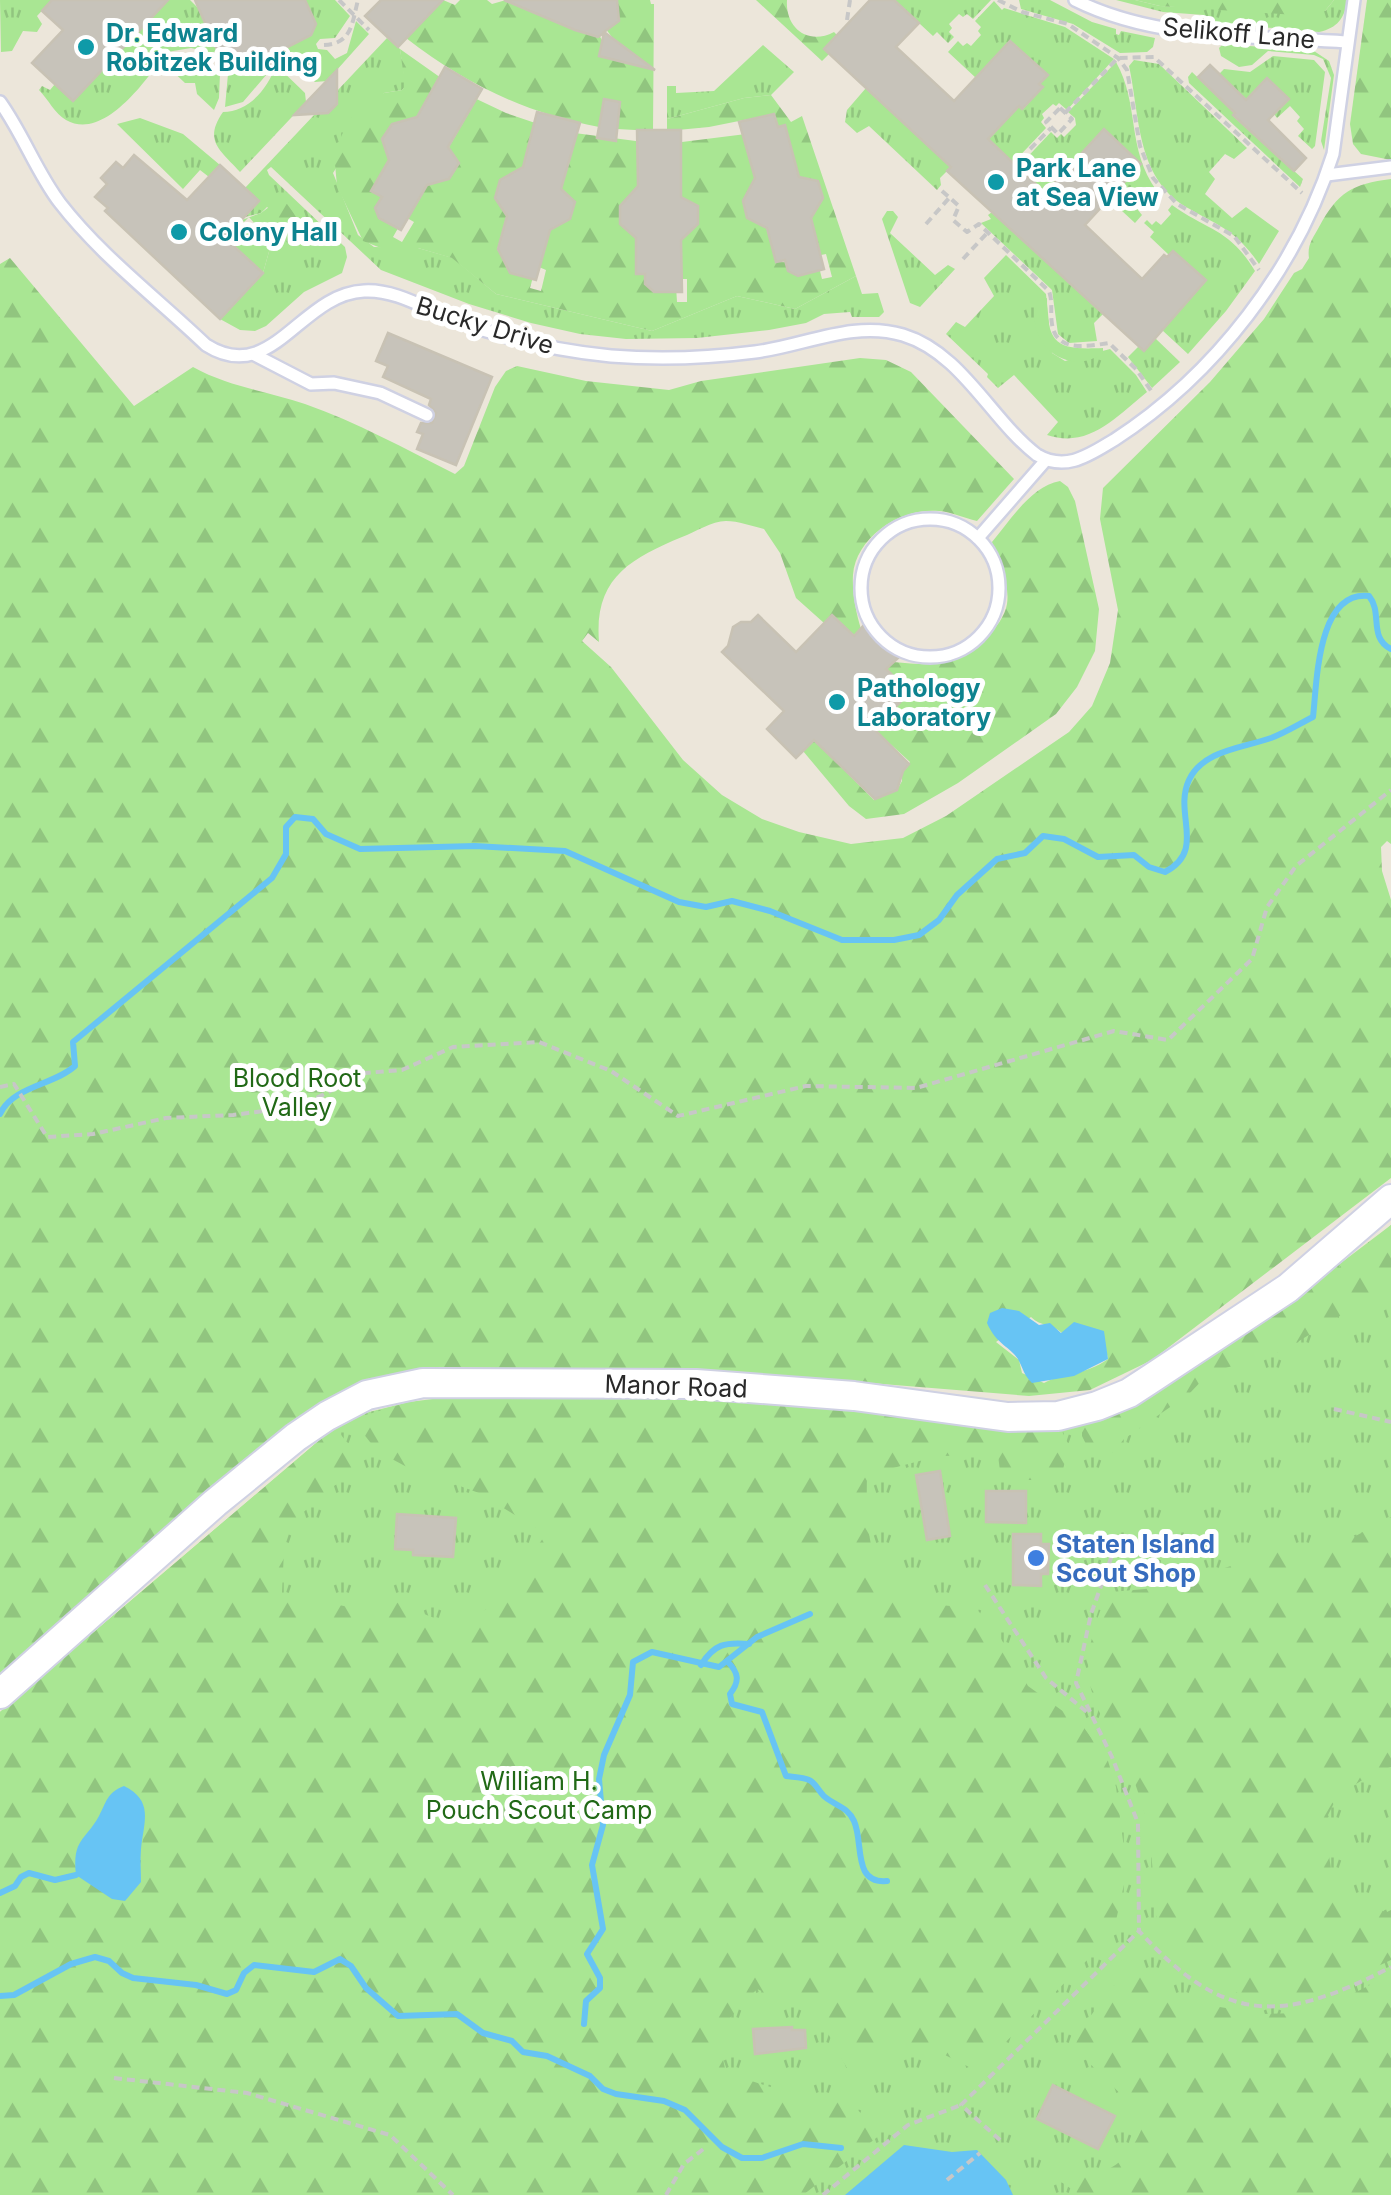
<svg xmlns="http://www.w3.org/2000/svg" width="1391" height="2195" font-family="Inter,sans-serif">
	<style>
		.grass { fill: url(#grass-tufts) }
		.forest { fill: url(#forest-firs); fill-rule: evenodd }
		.garden { fill: #a9e693 }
		.water { fill: #67c4f4 }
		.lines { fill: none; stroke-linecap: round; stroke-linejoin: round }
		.stream { stroke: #67c4f4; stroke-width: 6 }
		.building { fill: #c7c3ba; stroke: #c8c2b4; stroke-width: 2.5 }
		.service-casing { stroke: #cfd1e3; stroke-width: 16 }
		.tertiary-casing { stroke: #cfd1e3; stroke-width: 32 }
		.path { stroke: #c7c7c7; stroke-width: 4; stroke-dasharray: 8 5; stroke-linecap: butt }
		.service { stroke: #fff; stroke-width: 11 }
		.tertiary { stroke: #fff; stroke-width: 28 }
		.culture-dot { fill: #0f9aa8; stroke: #fff; stroke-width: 4 }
		.shop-dot { fill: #3f7fe0; stroke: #fff; stroke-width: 4 }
		.labels { text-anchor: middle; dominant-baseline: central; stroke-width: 10; stroke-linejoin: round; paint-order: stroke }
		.culture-label { font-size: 25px; font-weight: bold; fill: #0d838f; stroke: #fff; text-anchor: start }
		.street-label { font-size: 25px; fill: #292929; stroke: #fff }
		.park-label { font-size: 25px; fill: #216916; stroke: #fff }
		.shop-label { font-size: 25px; font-weight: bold; fill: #366cbe; stroke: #fff; text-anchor: start }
	</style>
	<defs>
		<pattern id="grass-tufts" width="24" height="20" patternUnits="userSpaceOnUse" patternTransform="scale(2.5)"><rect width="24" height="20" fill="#a9e693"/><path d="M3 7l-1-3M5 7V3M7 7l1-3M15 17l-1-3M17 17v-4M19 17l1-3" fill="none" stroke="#91c57f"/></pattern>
		<pattern id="forest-firs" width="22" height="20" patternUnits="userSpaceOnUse" patternTransform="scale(2.5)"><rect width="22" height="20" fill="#a9e693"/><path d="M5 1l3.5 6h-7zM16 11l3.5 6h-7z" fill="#91c57f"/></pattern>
	</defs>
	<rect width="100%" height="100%" fill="#ece6da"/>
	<!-- grass -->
	<g class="grass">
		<polygon points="0,0 52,0 37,16 42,24 37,32 23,31 12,51 1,52"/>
		<path d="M168 0H190L198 8 216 50 213 53 191 48 167 52C148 77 105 142 66 120 55 114 48 99 39 90L42 86 50 90 55 84 73 101Z"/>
		<polygon points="305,0 335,0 350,16 335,38 320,39 316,44 318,49 327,50 335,59 347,53 356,21 369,34 327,81 315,82 285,53 289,36 301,40 311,35 316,24"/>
		<polygon points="894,0 991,0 973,19 967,14 963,17 959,14 949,24 952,28 949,32 954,37 948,43 937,32 933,36"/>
		<polygon points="1019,0 1050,0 1092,22 1116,29 1116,34 1119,35 1121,31 1155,38 1153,47 1147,52 1120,53 1073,24 1021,9"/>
		<path d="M1116 0H1135L1160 6 1325 11 1334 0H1348C1344 18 1338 28 1319 32L1204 22V15L1163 12Z"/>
		<polygon points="994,1 1002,10 1004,8 1065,27 1114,59 1067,110 1059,103 1056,106 1053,104 1042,114 1044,118 1041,122 1046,128 1013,163 988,139 1019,106 1023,109 1042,88 1039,84 1047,75 1011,41 976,78 948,52 958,41 963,46 967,43 971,46 981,35 978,31 981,27 975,21"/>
		<polygon points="387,38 400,49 406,86 402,90 384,93 333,173 358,235 374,247 418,248 453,258 496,294 652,331 737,296 795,309 856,276 862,294 878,293 884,312 879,317 852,317 850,312 824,314 806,323 769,330 697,338 626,339 580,334 531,323 469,304 381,270 271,167 267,170 269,175 345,247 347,257 342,273 304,292 266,326 255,331 240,330 220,319 263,273 270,248 291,228 267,207 261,213 245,217 259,202 245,188 315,114 328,113 337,91"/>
		<polygon points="1223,44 1314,51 1329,61 1334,75 1324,150 1321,141 1331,78 1323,59 1314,55 1268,51 1252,65 1239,67 1221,56 1219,48"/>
		<polygon points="763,45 794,72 771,95 744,98 667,119 667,86 676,86 676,93 714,91"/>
		<polygon points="193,56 208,60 220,74 219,98 214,110 197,94 195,83 185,83 167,66 176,59"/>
		<polygon points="1273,56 1314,60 1325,72 1315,146 1312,149 1298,136 1304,129 1297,121 1300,117 1290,106 1277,118 1274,114 1288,99 1268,79 1246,100 1219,74 1224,69 1250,72"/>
		<polygon points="227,59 267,74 243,102 225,107 228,74 223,62"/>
		<path d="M1134 60 1159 64 1247 148 1234 159 1225 154 1209 172 1215 179 1205 194 1232 218 1246 207 1279 231 1259 264C1236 230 1219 226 1186 207 1136 177 1140 116 1129 66Z"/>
		<path d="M1116 62C1140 104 1126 149 1157 191L1153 195 1150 192 1139 203 1141 206 1138 210 1142 215 1135 223 1109 199 1141 164 1104 130 1045 193 1018 167 1051 132 1057 138 1061 134 1064 137 1076 125 1075 118 1068 112Z"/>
		<path d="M276 65 305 93 306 102 240 172C220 150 203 141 223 112 248 112 268 89 276 65Z"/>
		<polygon points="1192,72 1235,113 1233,116 1303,179 1300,187 1189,83 1188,77"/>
		<polygon points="866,88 951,167 940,178 941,185 937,190 869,126 857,133 845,122 847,110"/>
		<polygon points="140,118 183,134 220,165 209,177 200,170 183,189 117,124"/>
		<path d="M1172 205C1208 231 1229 228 1255 271L1226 311 1188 354 1162 330 1205 280 1174 251 1169 255 1150 237 1154 232 1144 223 1147 220 1152 225 1156 221 1161 225 1171 214 1168 210Z"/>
		<polygon points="887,211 893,211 898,217 890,233 935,275 948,265 955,269 920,307 910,303 882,219"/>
		<polygon points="992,212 1104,313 1094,323 1097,341 1069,343 1058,334 1052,290 981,223 991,219 988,215"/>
		<path d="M1006 255 1046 294 1052 353 1065 361 1110 349 1136 375 1147 392C1116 417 1089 449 1047 435L1058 422 1014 375 998 388 987 377 988 374 946 334 956 322 965 327 994 296 984 278Z"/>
		<polygon points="1155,338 1180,362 1152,388 1128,357 1139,346"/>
		<polygon points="1391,1225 1391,2195 0,2195 0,1712 335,1427 365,1413 409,1402 842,1409 965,1426 1017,1429 1091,1423 1135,1404 1271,1316"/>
	</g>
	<!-- forest -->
	<g class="forest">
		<path d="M443 0 455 5 460 0H487L492 4 506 0 596 37 599 35 602 40 599 56 625 63 627 49 615 41 605 28 619 21 617 1 614 0H650L651 4H654L653 131 617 129 620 102 604 99 599 127C526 113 465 84 406 38Z"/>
		<path d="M756 0H787C785 28 808 46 834 32L837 35 825 49 829 54 822 61Z"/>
		<polygon points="1135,0 1334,0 1325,11 1310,16 1160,6"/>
		<polygon points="1367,0 1391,0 1391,160 1361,154 1353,144 1350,124"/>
		<polygon points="400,49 451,85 438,80 412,125 403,121 392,124 382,139 391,156 371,191 382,197 375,208 379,219 388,223 401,223 393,237 402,242 414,222 407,218 430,179 436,182 449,179 458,164 449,147 475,102 466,94 506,113 550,128 534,126 520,177 495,197 503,210 508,211 497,250 508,253 505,264 510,273 521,276 529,272 534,273 530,288 541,291 546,270 539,267 551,224 558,226 570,219 575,202 561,189 576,138 567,132 651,143 639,196 629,197 620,205 620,223 631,233 636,233 646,284 654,292 664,292 676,286 677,302 687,302 687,279 682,279 681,234 688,233 698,223 698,206 681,197 681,144 674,143 754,133 743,137 758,187 748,190 743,201 747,218 760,225 765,223 776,262 818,263 822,279 832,277 826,254 821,255 809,212 822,198 818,181 799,177 785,126 778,127 774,114 709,127 667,131 667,119 744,98 771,95 791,122 802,116 856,276 795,309 737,296 652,331 496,294 452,258 418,248 386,250 363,241 337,186 334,153 348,121 366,103 384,93 402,90 405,86"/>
		<path d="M1391 179V844L1387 841 1381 847 1382 871 1391 900V1178L1152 1360 1090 1390 1029 1396 734 1372 439 1367 378 1379 317 1407 0 1677V264L10 258 134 406 193 367C229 387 267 391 305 404 357 422 405 449 455 474L464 466 495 387 506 371 517 366 586 381 669 390 701 381 860 358 886 360 911 372 1014 479 977 521C964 518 951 512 939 511 902 507 856 536 853 575 852 593 856 612 861 629L854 636 832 615 824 623 796 598 780 553 764 529C752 526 738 521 726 521 712 521 695 532 682 537 629 559 594 579 599 642L588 633 582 641 611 667 683 760 722 795 762 819 799 832 851 844 903 838 946 816 1069 732 1092 706 1110 663 1118 610 1100 519 1103 488 1210 382 1264 319 1294 273 1302 269 1309 258C1307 245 1313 238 1319 227 1338 192 1352 184 1391 179ZM1031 1317C1041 1327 1053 1324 1062 1333L1068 1329 1105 1345 1108 1359C1084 1376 1066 1371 1044 1383L1022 1373 1019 1360 996 1342Z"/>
		<polygon points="277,201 287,204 298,219 270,248 263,273 225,237 236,226 246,234 255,224 249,217 244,222 242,220 261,213"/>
		<path d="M1060 481 1068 487 1075 501 1099 609 1095 651 1077 687 1056 714 958 783 904 814 866 819 849 806 803 751 814 740 874 800 880 794 897 790 902 781V771L910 762 874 729 910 692 886 669 893 662C935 666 955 668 987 637 996 628 1005 616 1007 604 1010 583 999 561 992 542 1010 521 1031 486 1060 481Z"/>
		<path d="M1391 1225V1284L1283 1351 1209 1373 1189 1394 1124 1439 1112 1453 1088 1448 1082 1436V1424C1124 1418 1163 1387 1197 1364 1264 1321 1332 1277 1391 1225Z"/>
		<path d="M456 1396C579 1396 701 1398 823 1408 903 1414 979 1431 1060 1427L1069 1446 1060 1481 1001 1479 998 1455 938 1456 867 1475C865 1563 875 1607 975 1607L1000 1637 1028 1686 1082 1725 1108 1761 1116 1787 1127 1871 1113 1934 977 2071 939 2052 893 2039 858 2074 855 2083 818 2015 757 1989 717 2032 726 2073 799 2096 849 2100 880 2135 803 2195H0V1712L335 1427 362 1462 285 1528 282 1593 358 1609 387 1598 450 1625 496 1605 546 1534 479 1493 405 1466 377 1451 352 1419 409 1402ZM99 1816 146 1819 141 1852V1882L112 1899 84 1879 90 1824Z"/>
		<path d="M1391 1517V1767L1375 1772 1353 1786 1334 1803 1324 1823 1333 1882 1356 1904 1387 1912 1391 1910V1960C1316 1994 1277 2023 1200 1974 1180 1962 1168 1954 1160 1931 1154 1914 1155 1896 1153 1878 1152 1848 1147 1817 1137 1789 1117 1729 1074 1701 1093 1634 1098 1618 1100 1605 1111 1592L1145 1589 1189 1579 1289 1548 1350 1539Z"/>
		<path d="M1129 1966 1177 2006 1207 2005 1264 2014 1300 2013 1337 2002 1391 1974V2195H1080L1057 2179C1110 2173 1125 2171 1146 2119L1074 2048 1082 2027Z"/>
	</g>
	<!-- garden -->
	<path class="garden" d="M1047 298C1047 346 1058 350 1103 348V353C1067 379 1022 341 1038 301Z"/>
	<!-- water -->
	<g class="water">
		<path d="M1002 1308 1019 1311 1039 1325 1050 1323 1061 1333 1074 1322 1104 1331 1108 1359 1074 1376 1032 1383C1024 1375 1024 1371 1019 1361 1012 1347 997 1346 987 1323L990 1313Z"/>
		<path d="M124 1786C154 1801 144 1821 141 1849 140 1860 141 1871 141 1882L125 1901 112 1899 76 1875C72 1839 85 1841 99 1816 106 1803 107 1792 124 1786Z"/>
		<polygon points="904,2145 952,2152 977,2150 1006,2180 1013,2195 845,2195"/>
	</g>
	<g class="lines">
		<!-- stream -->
		<g class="stream">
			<path d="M0 1114C13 1086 54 1085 75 1066L73 1042 272 878 286 854V827L295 817 313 819 326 834 360 849 475 846 565 851 679 902 706 907 732 901 770 911 842 940H894L919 935 939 920 957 895 997 859 1025 853 1043 836 1064 839 1098 857 1134 855 1149 867 1165 872C1207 850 1173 814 1189 780 1203 750 1243 748 1271 738 1285 733 1299 724 1313 717 1317 683 1317 590 1369 596 1383 613 1368 637 1391 649"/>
			<path d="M727 1661C739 1673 740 1681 730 1694L732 1704 762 1712 786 1776C793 1777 803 1777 809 1780 816 1783 819 1792 825 1797 836 1806 848 1807 854 1821 864 1843 852 1884 887 1881"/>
			<path d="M701 1665C714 1644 725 1642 749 1644"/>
			<polyline points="0,1893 15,1886 21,1877 29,1873 55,1880 76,1875"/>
			<polyline points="0,1996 14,1995 71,1964 95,1957 109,1961 122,1973 133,1978 196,1985 227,1994 236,1990 244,1973 254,1965 314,1972 340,1959 351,1966 366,1988 398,2016 457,2014 483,2033 512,2041 523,2052 547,2056 590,2076 603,2089 616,2094 664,2101 685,2110 722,2147 742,2158 762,2158 803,2144 841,2148"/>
			<polyline points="584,2024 586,2001 600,1988 600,1978 587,1954 603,1929 592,1865 603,1825 599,1779 604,1755 630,1695 633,1662 652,1652 719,1667 757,1637 810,1614"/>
		</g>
	</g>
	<!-- building -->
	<g class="building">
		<polygon points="52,0 168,0 73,101 32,63 63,30 42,11"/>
		<polygon points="195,0 305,0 316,24 311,35 278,52 267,74 227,59 215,46"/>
		<polygon points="381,0 443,0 398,47 365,16"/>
		<polygon points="504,0 617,0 619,21 604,32 655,70 599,56 604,33 598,37 575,30"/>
		<polygon points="870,0 894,0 919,23 896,47 954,101 1010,41 1048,75 1039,84 1043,87 1022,109 1019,106 988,139 1045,193 1104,129 1141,164 1085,225 1142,279 1164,255 1167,257 1173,251 1206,280 1144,351 947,171 951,167 824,49"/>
		<polygon points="1210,65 1246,100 1267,78 1289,99 1268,120 1306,158 1294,171 1233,115 1235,113 1198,77"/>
		<polygon points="445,67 482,89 448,147 459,163 449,179 427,185 401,230 379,218 375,208 382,197 371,191 389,160 382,139 392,124 417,117"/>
		<polygon points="337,70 337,104 328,113 294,115"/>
		<polygon points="604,99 620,102 616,141 597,138"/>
		<polygon points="537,112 580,123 561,189 575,202 570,219 550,230 536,280 510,273 498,249 507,216 495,198 500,180 523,167"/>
		<polygon points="774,114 778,127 785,125 799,177 818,181 823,198 811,218 824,269 798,276 788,271 785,260 776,262 767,228 747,218 743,201 755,178 739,122"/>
		<polygon points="637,130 681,130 681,197 698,206 698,224 681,240 682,292 654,292 645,284 645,274 636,274 636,238 620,224 620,206 638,186"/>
		<polygon points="134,155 187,200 220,165 259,201 225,238 263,273 220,319 105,211 108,208 95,197 107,184 101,178 116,162 123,168"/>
		<polygon points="388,333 492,377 456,465 417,449 423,434 417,432 421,423 432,423 436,413 429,405 431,399 383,377 388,366 376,361"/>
		<polygon points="758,615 796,652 832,615 854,636 864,625 898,658 886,669 910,692 874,729 909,764 903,771 897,790 875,799 814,740 796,758 767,729 784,711 722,652 728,646 733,627 741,622 751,622"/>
		<polygon points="940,1471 950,1536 927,1540 916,1475"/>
		<polygon points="986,1491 1026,1491 1026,1523 986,1522"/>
		<polygon points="397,1514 456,1518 453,1557 413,1555 413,1550 395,1549"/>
		<polygon points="1013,1534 1041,1534 1041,1544 1049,1544 1048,1574 1041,1574 1041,1586 1013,1585"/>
		<polygon points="792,2027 792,2030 805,2030 806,2048 755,2054 753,2029"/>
		<polygon points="1053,2085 1115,2116 1098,2149 1037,2119"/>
	</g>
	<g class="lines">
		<defs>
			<g id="service">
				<path d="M1075 0C1157 41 1257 36 1347 42"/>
				<path d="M0 102C23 134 37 173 60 203 101 256 158 299 206 345 272 387 300 294 364 291 396 289 427 310 457 321 506 339 559 351 611 356 659 360 708 358 755 352 804 346 853 320 903 335 962 353 991 420 1037 455 1066 472 1089 455 1114 440 1215 375 1297 268 1333 154L1354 0"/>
				<polyline points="1327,175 1391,167"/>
				<polyline points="255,355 311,384 334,383 380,393 427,415"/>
				<circle cx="930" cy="588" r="69"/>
				<polyline points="978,538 1046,460"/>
			</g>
			<polyline id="tertiary" points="0,1694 215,1503 296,1437 327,1416 367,1395 423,1383 696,1384 854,1396 1008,1417 1058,1416 1097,1406 1129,1393 1152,1378 1288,1288 1391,1199"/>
		</defs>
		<!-- service casing -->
		<use href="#service" class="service-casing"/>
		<!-- tertiary casing -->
		<use href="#tertiary" class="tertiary-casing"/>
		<!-- path -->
		<g class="path">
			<polyline points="339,0 369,30"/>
			<polyline points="998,0 1022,12 1068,24 1118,58 1127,70 1140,146 1153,178 1177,204 1234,236 1259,270"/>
			<polyline points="847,20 850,0"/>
			<path d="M324 45C352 44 352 23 358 0"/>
			<polygon points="1060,108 1072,119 1058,134 1046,122"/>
			<polyline points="1065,113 1118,58 1154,57 1302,193"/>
			<polyline points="1030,149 1051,128"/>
			<path d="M942 191 959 206 953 220 967 232 979 224 1049 291C1053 302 1050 313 1052 324 1056 353 1088 346 1109 343L1136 369 1152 392"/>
			<polyline points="926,224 950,197"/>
			<polyline points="963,259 988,232"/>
			<polyline points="0,1087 14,1084 47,1137 93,1134 166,1118 233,1115 301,1106 365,1073 402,1070 453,1047 539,1042 611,1071 678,1116 806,1086 916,1088 1114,1031 1168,1040 1252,959 1267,907 1296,866 1391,790"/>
			<polyline points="1334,1409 1391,1422"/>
			<path d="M1116 1544 1091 1614 1076 1683 1112 1757 1138 1823 1139 1931C1225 2025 1281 2024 1391 1967"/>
			<polyline points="985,1585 1046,1678 1088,1713"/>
			<polyline points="114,2078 247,2093 390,2135 453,2195"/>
			<polyline points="1000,2140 961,2105 1139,1931"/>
			<polyline points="947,2180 980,2153"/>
			<polyline points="666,2195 684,2164 706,2147"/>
			<polyline points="823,2195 908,2125 961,2105"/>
		</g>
		<!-- service -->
		<use href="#service" class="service"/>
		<!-- tertiary -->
		<use href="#tertiary" class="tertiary"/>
	</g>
	<!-- markers -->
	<g class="culture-dot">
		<circle cx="86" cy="47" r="10"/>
		<circle cx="996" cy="182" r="10"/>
		<circle cx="179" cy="232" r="10"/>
		<circle cx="837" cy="702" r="10"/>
	</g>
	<circle class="shop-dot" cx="1036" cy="1558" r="10"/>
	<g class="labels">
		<!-- culture labels -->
		<g class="culture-label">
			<text x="106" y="33">Dr. Edward<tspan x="106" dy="29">Robitzek Building</tspan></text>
			<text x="1016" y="168">Park Lane<tspan x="1016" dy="29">at Sea View</tspan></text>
			<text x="199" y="232">Colony Hall</text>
			<text x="857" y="688">Pathology<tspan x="857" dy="29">Laboratory</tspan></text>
		</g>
		<!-- street labels -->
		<g class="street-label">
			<text transform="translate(1239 33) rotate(5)">Selikoff Lane</text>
			<text transform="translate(485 325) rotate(17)">Bucky Drive</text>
			<text transform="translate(676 1386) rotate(2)">Manor Road</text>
		</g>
		<!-- park labels -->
		<g class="park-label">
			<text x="297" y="1078">Blood Root<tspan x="297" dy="29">Valley</tspan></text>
			<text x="539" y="1781">William H.<tspan x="539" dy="29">Pouch Scout Camp</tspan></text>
		</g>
		<!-- shop labels -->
		<g class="shop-label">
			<text x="1056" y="1544">Staten Island<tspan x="1056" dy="29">Scout Shop</tspan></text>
		</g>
	</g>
</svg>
